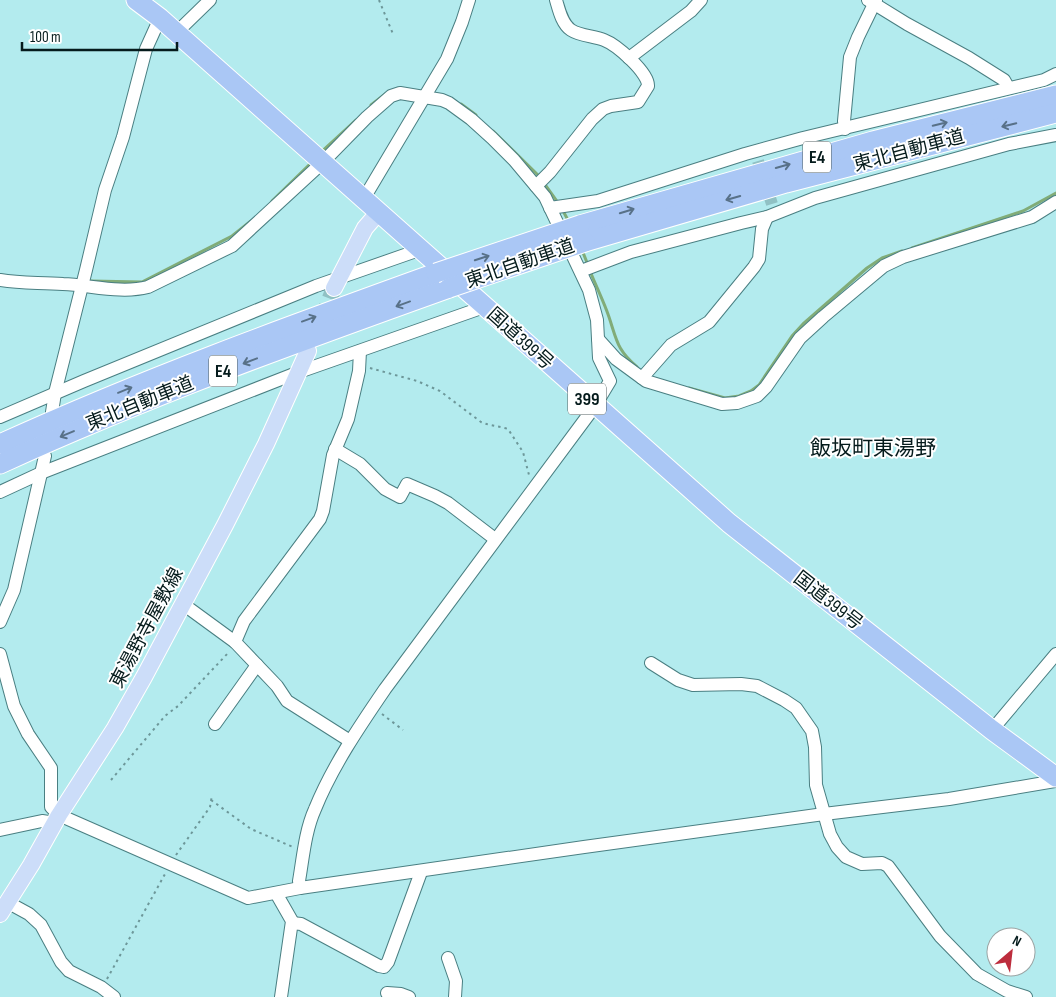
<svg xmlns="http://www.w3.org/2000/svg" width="1056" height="997" font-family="'Sofia Sans Condensed','Noto Sans JP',sans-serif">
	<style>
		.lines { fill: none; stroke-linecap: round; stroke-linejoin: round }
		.stream { stroke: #81ac78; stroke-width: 3 }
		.minor-tunnel { stroke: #90c1c4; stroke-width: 12; stroke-dasharray: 12 6; stroke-linecap: butt }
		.major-tunnel { stroke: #90c1c4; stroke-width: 16; stroke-dasharray: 16 8; stroke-linecap: butt }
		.minor-casing { stroke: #4a7f82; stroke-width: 14 }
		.major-casing { stroke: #fff; stroke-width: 18 }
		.highway-casing { stroke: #fff; stroke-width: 21 }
		.path { stroke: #6d9799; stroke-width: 2; stroke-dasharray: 2.5 4; stroke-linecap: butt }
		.minor { stroke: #fff; stroke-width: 12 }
		.major { stroke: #ccddf9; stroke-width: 16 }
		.highway { stroke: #aac7f5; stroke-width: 19 }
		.highway-bridge-casing { stroke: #fff; stroke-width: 21; stroke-linecap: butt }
		.highway-bridge { stroke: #aac7f5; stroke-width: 19 }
		.oneway { stroke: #587188 }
		.labels { text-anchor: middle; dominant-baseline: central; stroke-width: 4; stroke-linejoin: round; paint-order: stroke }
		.shield { fill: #fff; stroke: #505f60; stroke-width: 1 }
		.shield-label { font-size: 18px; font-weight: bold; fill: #051b1c }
		.street-label { font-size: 19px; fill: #051b1c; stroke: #fff }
		.quarter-label { font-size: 21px; fill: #051b1c; stroke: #fff }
	</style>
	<rect width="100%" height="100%" fill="#b3ebee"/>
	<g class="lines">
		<!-- stream -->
		<g class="stream">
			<polyline points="461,104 476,115"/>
			<polyline points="371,105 388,92"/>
			<polyline points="493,131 540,177"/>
			<polyline points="320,153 356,120"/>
			<polyline points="544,183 559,204"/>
			<polyline points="272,201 309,165"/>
			<polyline points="562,209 569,222"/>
			<polyline points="912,248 1023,211 1056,193"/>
			<polyline points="582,250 588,265"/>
			<path d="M590 271C596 286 604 302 609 317 617 341 617 350 637 367"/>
			<polyline points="91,281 142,282 232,236 251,221"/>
			<polyline points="689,388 725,398 739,396 751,391 759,385 792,336 803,324 867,268 882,258 902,251"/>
		</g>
		<!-- minor-tunnel -->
		<polyline class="minor-tunnel" points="758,161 772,204"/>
		<!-- major-tunnel -->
		<polyline class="major-tunnel" points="321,321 334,288"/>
		<defs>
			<g id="minor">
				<polyline points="868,0 907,24 969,58 1004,80 1008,87"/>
				<polyline points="176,33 210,0"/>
				<polyline points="629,58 691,11 701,0"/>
				<polyline points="845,129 844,121 850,57 858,37 876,0"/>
				<path d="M536 186 550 172 592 119 603 109 611 106 638 102 648 86C649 73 617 45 604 40 594 36 580 36 571 30 562 24 559 10 556 0"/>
				<polyline points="363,200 447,59 462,22 469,0"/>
				<polyline points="550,208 598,201 745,154 803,138 1044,80 1056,74"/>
				<polyline points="581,271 631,252 741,223 767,217 815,198 1009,144 1056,135"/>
				<path d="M0 280C21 284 41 282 63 284 90 285 121 294 148 287L232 246 322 163 367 117 391 96 400 93 442 100 449 103 471 119 492 138 514 160 545 197 589 290 597 320 599 358 610 381 595 406 385 689C359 727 332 767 315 809 305 831 303 858 299 881L300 888"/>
				<polyline points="598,339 616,359 646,381 722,404 737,403 757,396 766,387 800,338 823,317 884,266 903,257 1032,217 1056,202"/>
				<polyline points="642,378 671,345 709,322 754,267 759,259 762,229 767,217"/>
				<polyline points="52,412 55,393 86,270 105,190 123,137 146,49 160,18"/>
				<polyline points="0,417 84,381 316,286 419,250"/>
				<polyline points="335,449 360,464 385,489 400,497 407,484 435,496 448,503 495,539"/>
				<polyline points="0,492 41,473 299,372 484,307"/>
				<polyline points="183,604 235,642 277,686 287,701 350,741"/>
				<polyline points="0,622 14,590 45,456"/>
				<polyline points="235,642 244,621 320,519 323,511 333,455 348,419 359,371 360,351"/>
				<polyline points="0,654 14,706 28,734 51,768 51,807 59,815 248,898 300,888 584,847 824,814 949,799 1056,781"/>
				<polyline points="651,663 678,680 693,685 741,684 757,686 784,700 796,708 812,731 815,747 816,785 830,834 837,847 846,857 862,864 882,863 888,866 940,936 977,974 1007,991 1026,997"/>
				<polyline points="215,724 257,665"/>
				<polyline points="992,730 1056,654"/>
				<polyline points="0,830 42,821 55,823"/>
				<polyline points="276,893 292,921 281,997"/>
				<polyline points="7,902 29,914 41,925 61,962 69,971 101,987 114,997"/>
				<polyline points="292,923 301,924 379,966 384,967 388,962 421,872"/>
				<polyline points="448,958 456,981 455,997"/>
				<polyline points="387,993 401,994 409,997"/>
			</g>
			<g id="major">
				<polyline points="334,288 365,228 378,213"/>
				<polyline points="0,914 31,865 59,815 115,728 144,677 225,525 266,444 308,351"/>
			</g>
			<g id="highway">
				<polyline points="136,0 160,18 729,523 992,730 1056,777"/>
				<polyline points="580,225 873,141 1056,95"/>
				<polyline points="585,242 786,183 1056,113"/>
				<path d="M0 444C142 379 289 326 436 273"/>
				<path d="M0 464C146 397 298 342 449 288"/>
			</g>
		</defs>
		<!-- minor casing -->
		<use href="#minor" class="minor-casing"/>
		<!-- major casing -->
		<use href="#major" class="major-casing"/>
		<!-- highway casing -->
		<use href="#highway" class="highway-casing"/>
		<!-- path -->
		<g class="path">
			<polyline points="379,0 393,34"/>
			<path d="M370 368 417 381 440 391 481 422C490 426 499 426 508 429L523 452 529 475"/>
			<polyline points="382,714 403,730"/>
			<polyline points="111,780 165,716 178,706 229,652"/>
			<polyline points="211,800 251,829 293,847"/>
			<polyline points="176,855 210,807 212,795"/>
			<polyline points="107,979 165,874"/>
		</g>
		<!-- minor -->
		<use href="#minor" class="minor"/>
		<!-- major -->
		<use href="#major" class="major"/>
		<!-- highway -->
		<use href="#highway" class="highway"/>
		<defs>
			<g id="highway-bridge">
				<polyline points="436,273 580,225"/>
				<polyline points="449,288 585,242"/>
			</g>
		</defs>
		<!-- highway-bridge casing -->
		<use href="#highway-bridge" class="highway-bridge-casing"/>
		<!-- highway-bridge -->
		<use href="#highway-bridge" class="highway-bridge"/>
	</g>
	<!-- one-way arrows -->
	<defs><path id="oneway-shaft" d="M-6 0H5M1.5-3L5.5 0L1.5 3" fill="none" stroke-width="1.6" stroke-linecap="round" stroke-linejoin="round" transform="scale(1.25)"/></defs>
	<g class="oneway">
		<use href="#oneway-shaft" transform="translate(940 124) rotate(-14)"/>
		<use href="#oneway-shaft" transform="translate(1009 125) rotate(166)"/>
		<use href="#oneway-shaft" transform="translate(783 166) rotate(-16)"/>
		<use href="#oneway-shaft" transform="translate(733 198) rotate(164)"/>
		<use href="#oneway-shaft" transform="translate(627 211) rotate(-17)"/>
		<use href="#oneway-shaft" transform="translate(482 258) rotate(-18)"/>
		<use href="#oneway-shaft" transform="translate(403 304) rotate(160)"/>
		<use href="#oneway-shaft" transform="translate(309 319) rotate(-20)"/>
		<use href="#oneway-shaft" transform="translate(250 361) rotate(159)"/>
		<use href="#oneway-shaft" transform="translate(125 390) rotate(-22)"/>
		<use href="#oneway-shaft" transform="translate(67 434) rotate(157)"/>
	</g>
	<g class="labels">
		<!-- shield labels -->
		<g class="shield">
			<rect x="803" y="141.5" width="28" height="31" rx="4"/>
			<rect x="209" y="355.5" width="28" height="31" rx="4"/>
			<rect x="568" y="383.5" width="38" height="31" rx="4"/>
		</g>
		<g class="shield-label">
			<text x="817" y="157">E4</text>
			<text x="223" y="371">E4</text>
			<text x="587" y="399">399</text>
		</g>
		<!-- street labels -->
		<g class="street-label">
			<text transform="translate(909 151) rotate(-15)">東北自動車道</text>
			<text transform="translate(520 264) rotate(-19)">東北自動車道</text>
			<text transform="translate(520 339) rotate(42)">国道399号</text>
			<text transform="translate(140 404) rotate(-22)">東北自動車道</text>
			<text transform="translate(828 601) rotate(38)">国道399号</text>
			<text transform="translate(147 628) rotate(-62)">東湯野寺屋敷線</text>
		</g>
		<!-- quarter labels -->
		<g class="quarter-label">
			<text x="873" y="448">飯坂町東湯野</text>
		</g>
	</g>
	<!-- north arrow -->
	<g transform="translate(1011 952) rotate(28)"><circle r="24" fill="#ffffff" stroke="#9ba4a4"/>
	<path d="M0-4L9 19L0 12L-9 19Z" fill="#bd2d3d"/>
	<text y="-8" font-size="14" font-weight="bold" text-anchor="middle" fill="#051b1c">N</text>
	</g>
	<!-- scale -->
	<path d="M22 42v8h155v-8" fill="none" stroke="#051b1c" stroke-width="2.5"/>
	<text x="30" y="42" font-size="15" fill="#051b1c" stroke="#ffffff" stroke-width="4" paint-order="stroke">100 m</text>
</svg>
